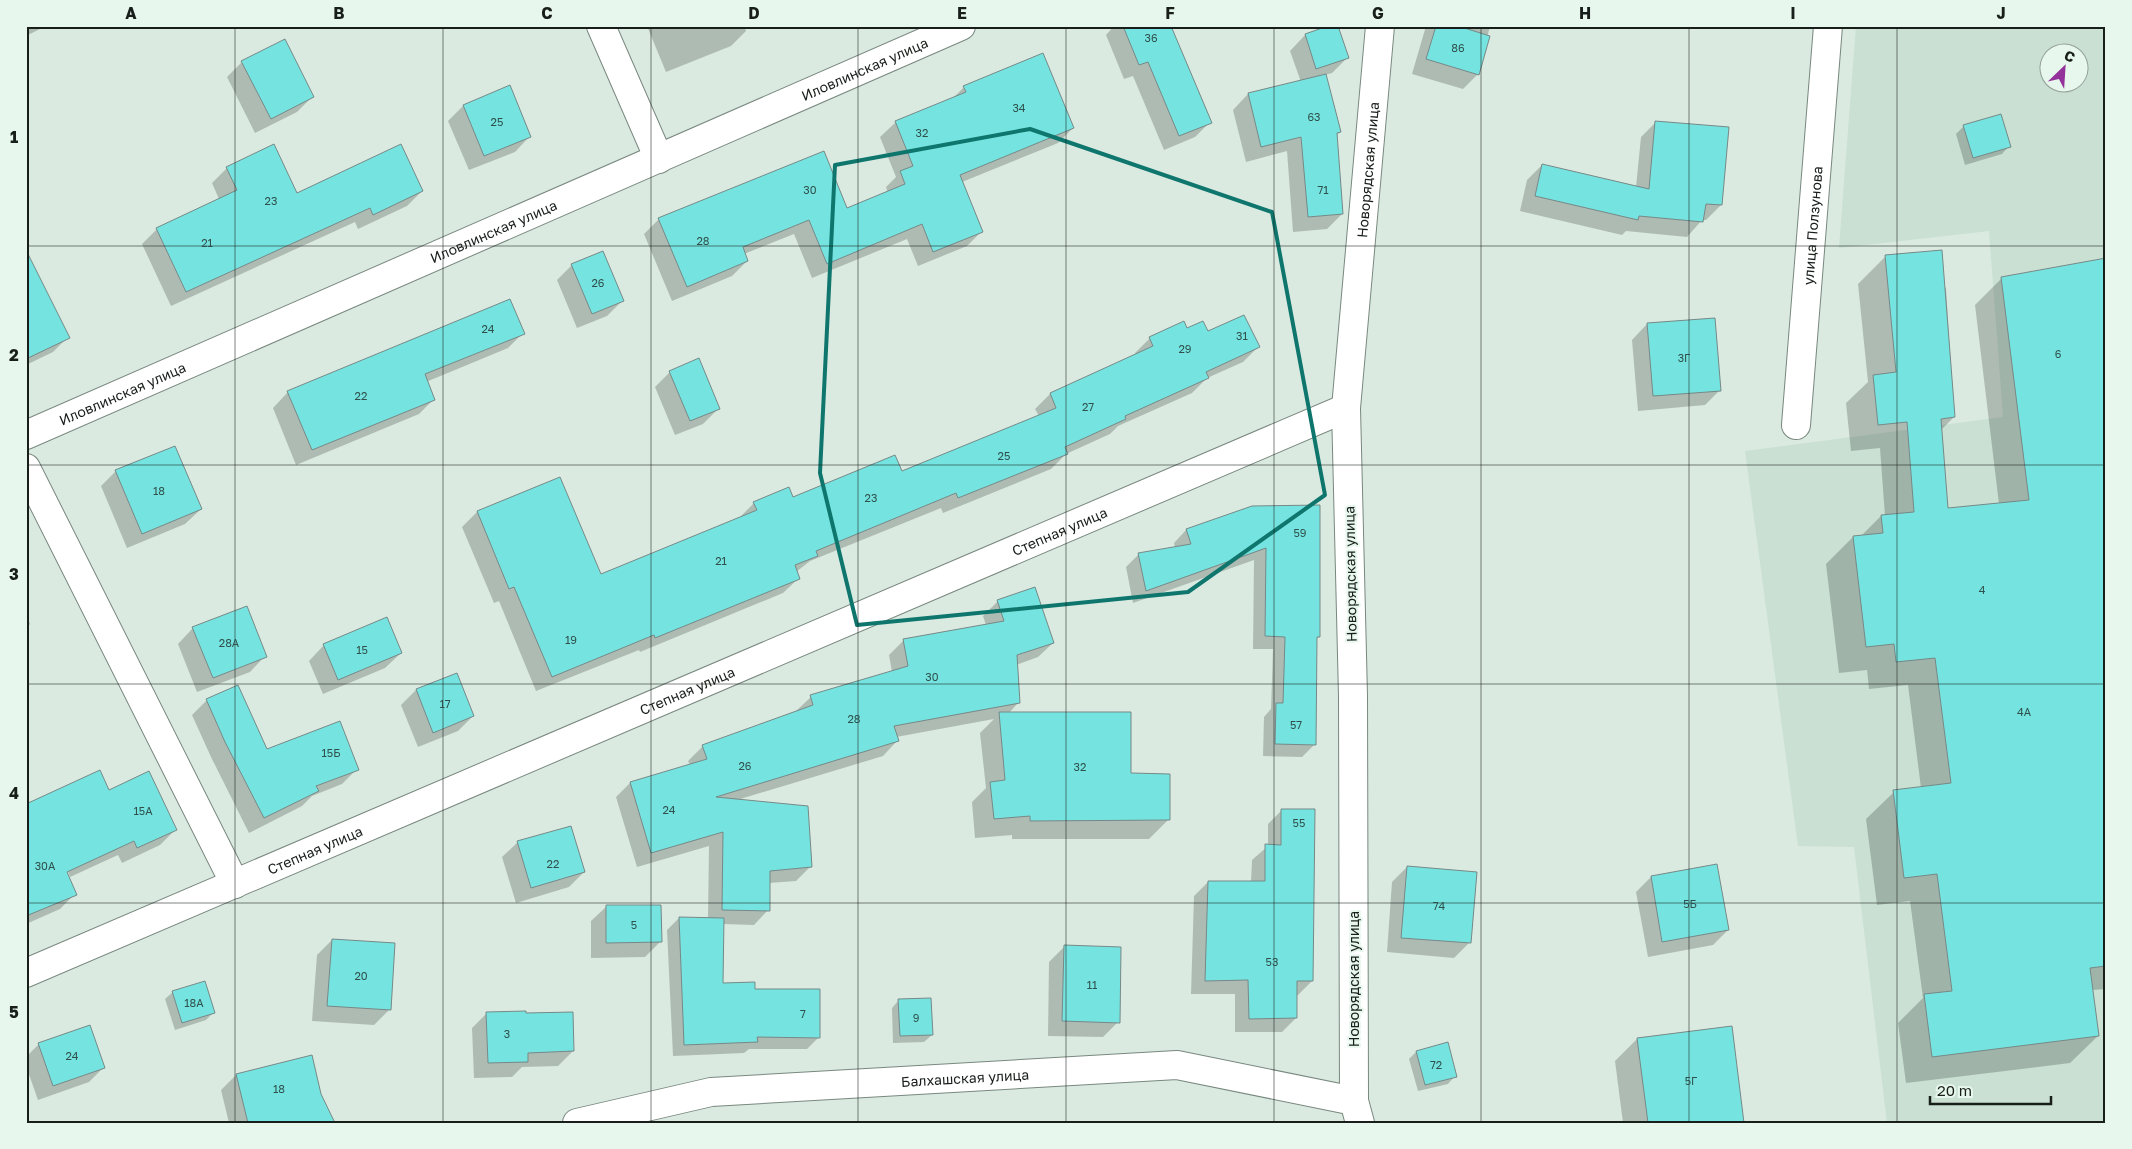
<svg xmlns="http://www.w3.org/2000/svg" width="2132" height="1149" font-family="'Golos Text',sans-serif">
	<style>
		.built { fill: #c9e0d2; fill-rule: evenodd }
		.shadow { fill: #0003 }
		.building { fill: #75e4e0; stroke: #768987 }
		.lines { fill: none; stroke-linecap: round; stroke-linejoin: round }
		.street-casing { stroke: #79887f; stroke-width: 30 }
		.secondary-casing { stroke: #79887f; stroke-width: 30 }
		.street { stroke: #fff; stroke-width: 28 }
		.secondary { stroke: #fff; stroke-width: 28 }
		.marked { fill: none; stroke: #0f766e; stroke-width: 4; stroke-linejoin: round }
		.grid { fill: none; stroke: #181e1a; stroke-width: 1; stroke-opacity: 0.55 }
		.labels { text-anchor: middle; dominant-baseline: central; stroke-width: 4; stroke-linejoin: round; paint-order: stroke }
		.number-label { font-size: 11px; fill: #2f504c }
		.street-label { font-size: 14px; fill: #181e1a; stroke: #e7f7ed }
		.neatline { fill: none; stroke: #181e1a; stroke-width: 2 }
		.grid-label { font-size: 16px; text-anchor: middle; font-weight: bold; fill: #181e1a }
	</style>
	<rect width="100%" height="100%" fill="#daeae0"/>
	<!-- built -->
	<path class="built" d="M1856 26H2106V1123H1887L1854 847 1798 846 1745 451 2003 417 1989 231 1839 248ZM2050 52H2080V82H2050Z"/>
	<!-- shadow -->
	<g class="shadow">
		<polygon points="26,26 46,26 26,36"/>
		<polygon points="647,26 744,26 746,31 731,46 666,72"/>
		<polygon points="1114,26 1170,26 1210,122 1195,137 1164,150 1133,76 1124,79 1106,35"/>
		<polygon points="1332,26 1347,58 1332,73 1325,75 1340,132 1336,136 1342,214 1327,229 1293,232 1287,151 1246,162 1233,110 1248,94 1301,82 1290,51 1305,35"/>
		<polygon points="1426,26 1490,26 1478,74 1463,89 1412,74"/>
		<polygon points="1042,55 1073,128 1058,143 962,182 982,231 967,246 918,266 907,239 812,278 794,234 744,254 747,261 732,276 672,301 644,234 659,219 847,209 888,193 886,187 896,177 880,137 896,122 951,100 964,87"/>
		<polygon points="242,62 312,97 297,112 255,133 227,77"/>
		<polygon points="509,87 530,136 515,152 469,170 448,121 463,106"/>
		<polygon points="1656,122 1721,205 1706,220 1702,220 1687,237 1626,231 1622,235 1520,211 1527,180 1542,165 1636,187 1641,137"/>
		<polygon points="1964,126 2009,146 2002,154 1965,165 1956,134"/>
		<polygon points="227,168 297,195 422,191 407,206 358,229 355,222 171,306 142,244 157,229 219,199 212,183"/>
		<polygon points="1886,256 1946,288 1954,417 1941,430 1947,510 1999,504 1975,305 2002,278 2106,259 2106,989 2092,990 2098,1036 2070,1063 1906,1083 1898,1023 1923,998 1910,901 1877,905 1866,819 1894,792 1921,788 1908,685 1869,689 1867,670 1839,673 1826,564 1853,537 1861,536 1881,516 1885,516 1880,448 1851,451 1846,403 1868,382 1858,284"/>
		<polygon points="572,265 622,301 607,316 577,328 557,280"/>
		<polygon points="26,273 68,337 53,352 26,365"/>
		<polygon points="1647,324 1720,390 1705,405 1638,411 1632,340"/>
		<polygon points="1186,330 1207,333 1258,347 1243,362 1207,378 1192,393 1118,426 1110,434 1066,454 1051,469 943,513 941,508 810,561 796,572 799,578 783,593 640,652 639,650 536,691 499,601 494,603 462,527 477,512 560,478 600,576 739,518 754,503 792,499 902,473 1039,416 1035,409 1050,394 1136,355 1135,353 1150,338"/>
		<polygon points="523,333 508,348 426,382 434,399 419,414 296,465 273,408 288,392"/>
		<polygon points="670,372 718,409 703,424 675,435 655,387"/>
		<polygon points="116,471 201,509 185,524 127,548 101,486"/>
		<polygon points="1252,508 1319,636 1316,640 1315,744 1302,757 1263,756 1264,717 1271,709 1273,649 1253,649 1254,560 1133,603 1126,567 1139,554 1175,548 1174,543 1186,530"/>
		<polygon points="998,601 1053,643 1038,657 1016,665 1019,702 1008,714 1130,774 1169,819 1149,839 1012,839 1012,835 975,838 972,802 986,788 980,733 994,719 896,737 897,741 883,756 737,800 811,866 796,881 769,883 768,910 754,925 723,924 722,984 754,990 819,1037 807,1049 749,1049 744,1053 673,1056 667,930 679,918 708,919 709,846 637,867 616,797 630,783 690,765 688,761 703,746 796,711 811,697 892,672 889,655 904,640 986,625 983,616"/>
		<polygon points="26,614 30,624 26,628"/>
		<polygon points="193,628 265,656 250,672 197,692 178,644"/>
		<polygon points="324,645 401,653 385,668 323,694 309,661"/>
		<polygon points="456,674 473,716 458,731 418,747 401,705 416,690"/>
		<polygon points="207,700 267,750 357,769 342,784 312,796 302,806 249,833 211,757 192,715"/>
		<polygon points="108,792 175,830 160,845 122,863 118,855 70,877 44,805"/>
		<polygon points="1282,810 1312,981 1298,995 1296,995 1296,1018 1282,1032 1235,1032 1235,994 1191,994 1194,896 1208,882 1251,882 1252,860 1268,846 1268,824"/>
		<polygon points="518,842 584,872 569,887 516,903 502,857"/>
		<polygon points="26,856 75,894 60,909 26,924"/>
		<polygon points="1407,867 1469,943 1454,958 1387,952 1392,882"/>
		<polygon points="1651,877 1728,930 1713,945 1648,957 1636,892"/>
		<polygon points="607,906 660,942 645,957 591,958 591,921"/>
		<polygon points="332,940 389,1010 374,1025 312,1021 317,955"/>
		<polygon points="1064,947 1118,1022 1103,1037 1048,1036 1049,962"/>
		<polygon points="173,992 213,1013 206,1020 175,1030 165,999"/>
		<polygon points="899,1000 932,1035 924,1042 893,1043 892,1008"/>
		<polygon points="487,1013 572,1013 573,1051 558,1066 522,1067 512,1077 474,1078 472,1028"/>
		<polygon points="1637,1039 1743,1123 1623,1123 1615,1061"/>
		<polygon points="39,1044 104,1067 89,1082 38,1100 26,1066 26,1057"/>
		<polygon points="1416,1052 1455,1076 1448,1084 1418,1091 1409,1059"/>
		<polygon points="311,1057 320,1094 333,1123 229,1123 221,1090 236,1075"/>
	</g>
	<!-- building -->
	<g class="building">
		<polygon points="1123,26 1171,26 1212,123 1179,136 1148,62 1139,65"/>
		<polygon points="1328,26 1338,26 1349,58 1316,69 1305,34"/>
		<polygon points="1436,26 1458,26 1490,36 1479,75 1426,59"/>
		<polygon points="285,39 314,97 271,119 241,61"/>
		<polygon points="1043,53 1074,128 960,175 983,232 933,252 922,224 827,264 809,220 743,247 748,261 687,287 658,218 824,151 847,208 905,184 900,171 913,166 895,121 966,92 963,86"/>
		<polygon points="1326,74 1341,132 1337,133 1343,214 1308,217 1301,137 1261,147 1248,93"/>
		<polygon points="510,85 531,137 484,156 463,105"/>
		<polygon points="2001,114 2011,147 1973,158 1963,125"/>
		<polygon points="1655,121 1729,127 1722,205 1706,204 1703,222 1639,216 1638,220 1535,196 1542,164 1649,189"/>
		<polygon points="274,144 297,193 401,144 423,191 373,215 370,208 186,292 156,228 237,190 226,167"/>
		<polygon points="26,250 70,338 26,359"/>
		<polygon points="1942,250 1955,417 1941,419 1948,508 2029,500 2001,277 2106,258 2106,966 2090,968 2099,1036 1932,1057 1924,994 1952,991 1937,874 1904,878 1893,790 1951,783 1935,658 1896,662 1894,644 1866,647 1853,536 1883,533 1881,515 1914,512 1907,422 1878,425 1873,375 1896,372 1885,255"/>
		<polygon points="603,251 624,301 592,314 571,264"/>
		<polygon points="510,299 525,334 425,374 435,400 312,450 287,391"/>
		<polygon points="1244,315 1260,347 1206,372 1209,378 1125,416 1126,419 1065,447 1068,454 958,498 956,493 816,551 818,556 795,565 800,579 655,638 654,635 552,677 514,587 509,589 477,511 560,477 601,574 757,510 753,502 789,487 793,497 895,455 902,471 1056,408 1050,393 1153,346 1149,337 1184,321 1187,328 1203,321 1208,331"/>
		<polygon points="1715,318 1721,391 1653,396 1647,323"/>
		<polygon points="699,358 720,409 690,421 669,371"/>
		<polygon points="175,446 202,509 142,534 115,470"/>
		<polygon points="1320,505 1320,637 1317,637 1316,745 1275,744 1276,703 1283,703 1285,637 1265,636 1266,548 1146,591 1138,553 1191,544 1186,529 1252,506"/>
		<polygon points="1035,587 1054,643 1017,655 1020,703 894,726 899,741 716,797 808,806 812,867 770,871 770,911 722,910 723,832 651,853 630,782 707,759 702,745 813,705 810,695 908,666 903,639 1004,621 997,600"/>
		<polygon points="247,606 267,657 213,678 192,627"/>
		<polygon points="387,617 402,653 338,680 323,644"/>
		<polygon points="457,673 474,716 433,733 416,689"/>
		<polygon points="238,685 267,749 340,721 359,770 316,786 319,791 264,818 225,742 206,699"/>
		<polygon points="999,712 1131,712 1131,773 1170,774 1170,820 1030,821 1030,816 994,819 990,782 1005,780"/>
		<polygon points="100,770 109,790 149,771 177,830 137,848 134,841 67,872 77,895 26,916 26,804"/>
		<polygon points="1281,809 1315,809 1313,981 1297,981 1297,1018 1249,1019 1248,980 1205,981 1208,881 1265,881 1265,844 1281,845"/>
		<polygon points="571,826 585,872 531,888 517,841"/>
		<polygon points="1717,864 1729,930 1662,942 1651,876"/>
		<polygon points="1407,866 1477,872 1471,943 1401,938"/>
		<polygon points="606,905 661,905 662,942 606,943"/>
		<polygon points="679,917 724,918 723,983 755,982 755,989 820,989 820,1038 757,1037 758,1042 684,1045"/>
		<polygon points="332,939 395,943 391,1010 327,1006"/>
		<polygon points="1064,945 1121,947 1120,1023 1062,1021"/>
		<polygon points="205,981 215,1013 182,1023 172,991"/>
		<polygon points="931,998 933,1035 900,1036 898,999"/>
		<polygon points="526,1011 526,1013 573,1012 574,1051 528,1053 528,1062 488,1063 486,1012"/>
		<polygon points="90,1025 105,1068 53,1086 38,1043"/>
		<polygon points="1732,1026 1744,1123 1648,1123 1637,1038"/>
		<polygon points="1448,1042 1457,1077 1425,1085 1416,1051"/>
		<polygon points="312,1055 321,1094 335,1123 248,1123 236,1074"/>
	</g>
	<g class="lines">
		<defs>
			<g id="street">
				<polyline points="601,26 659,159"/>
				<path id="s1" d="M1796 425 1828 26"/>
				<path id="s2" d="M26 435 961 26"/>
				<polyline points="26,468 235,884"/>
				<path id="s3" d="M26 973 1346 408"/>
				<path id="s4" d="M577 1123 711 1092 1177 1065 1354 1101"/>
			</g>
			<g id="secondary">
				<path id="s5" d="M1360 1123 1354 1101 1353 696 1346 408 1380 26"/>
			</g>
		</defs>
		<!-- street casing -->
		<use href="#street" class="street-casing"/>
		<!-- secondary casing -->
		<use href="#secondary" class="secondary-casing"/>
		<!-- street -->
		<use href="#street" class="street"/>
		<!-- secondary -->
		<use href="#secondary" class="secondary"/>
	</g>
	<!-- marked area -->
	<path class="marked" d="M1030 129 1272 212 1325 495 1188 592 857 625 820 473 835 165Z"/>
	<!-- grid -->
	<path class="grid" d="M235 26V1123M443 26V1123M651 26V1123M858 26V1123M1066 26V1123M1274 26V1123M1481 26V1123M1689 26V1123M1897 26V1123M26 246H2106M26 465H2106M26 684H2106M26 903H2106"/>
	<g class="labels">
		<!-- number labels -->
		<g class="number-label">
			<text x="1151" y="37">36</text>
			<text x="1458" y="47">86</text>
			<text x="1019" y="107">34</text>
			<text x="1314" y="116">63</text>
			<text x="497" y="121">25</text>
			<text x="922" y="132">32</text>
			<text x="810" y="189">30</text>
			<text x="1323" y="189">71</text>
			<text x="271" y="200">23</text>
			<text x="703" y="240">28</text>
			<text x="207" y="242">21</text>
			<text x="598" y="282">26</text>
			<text x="488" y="328">24</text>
			<text x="1242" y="335">31</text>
			<text x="1185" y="348">29</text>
			<text x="2058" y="353">6</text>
			<text x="1684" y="357">3Г</text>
			<text x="361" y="395">22</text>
			<text x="1088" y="406">27</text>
			<text x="1004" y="455">25</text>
			<text x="159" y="490">18</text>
			<text x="871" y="497">23</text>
			<text x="1300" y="532">59</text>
			<text x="721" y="560">21</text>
			<text x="1982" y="589">4</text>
			<text x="571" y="639">19</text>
			<text x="229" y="642">28А</text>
			<text x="362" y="649">15</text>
			<text x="932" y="676">30</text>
			<text x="445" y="703">17</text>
			<text x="2024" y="711">4А</text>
			<text x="854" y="718">28</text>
			<text x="1296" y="724">57</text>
			<text x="331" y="752">15Б</text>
			<text x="745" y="765">26</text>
			<text x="1080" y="766">32</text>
			<text x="669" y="809">24</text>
			<text x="143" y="810">15А</text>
			<text x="1299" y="822">55</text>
			<text x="553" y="863">22</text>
			<text x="45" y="865">30А</text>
			<text x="1690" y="903">5Б</text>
			<text x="1439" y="905">74</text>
			<text x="634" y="924">5</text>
			<text x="1272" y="961">53</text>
			<text x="361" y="975">20</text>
			<text x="1092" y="984">11</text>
			<text x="194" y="1002">18А</text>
			<text x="803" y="1013">7</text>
			<text x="916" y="1017">9</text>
			<text x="507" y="1033">3</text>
			<text x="72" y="1055">24</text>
			<text x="1436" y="1064">72</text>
			<text x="1691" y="1080">5Г</text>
			<text x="279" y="1088">18</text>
		</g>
		<!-- street labels -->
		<g class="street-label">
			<text stroke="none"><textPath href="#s2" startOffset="915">Иловлинская улица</textPath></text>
			<text stroke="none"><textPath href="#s5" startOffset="955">Новорядская улица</textPath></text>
			<text stroke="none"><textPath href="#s1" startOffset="200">улица Ползунова</textPath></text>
			<text stroke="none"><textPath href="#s2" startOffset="510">Иловлинская улица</textPath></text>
			<text stroke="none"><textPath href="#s2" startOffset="105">Иловлинская улица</textPath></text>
			<text stroke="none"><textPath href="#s3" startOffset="1124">Степная улица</textPath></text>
			<text transform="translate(1350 574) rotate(-91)">Новорядская улица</text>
			<text stroke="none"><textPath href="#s3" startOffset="719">Степная улица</textPath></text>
			<text stroke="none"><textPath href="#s3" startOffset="314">Степная улица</textPath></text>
			<text transform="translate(1353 979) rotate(-90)">Новорядская улица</text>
			<text stroke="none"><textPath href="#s4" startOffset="392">Балхашская улица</textPath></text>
		</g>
	</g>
	<!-- border -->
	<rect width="2132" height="1149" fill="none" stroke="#e7f7ed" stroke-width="55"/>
	<!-- north arrow -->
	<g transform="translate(2064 68) rotate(25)"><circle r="24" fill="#e7f7ed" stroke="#94a099"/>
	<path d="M0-4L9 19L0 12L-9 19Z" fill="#93329a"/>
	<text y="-8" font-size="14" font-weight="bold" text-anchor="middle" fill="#181e1a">С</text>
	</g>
	<!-- scale -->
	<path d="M1930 1096v8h121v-8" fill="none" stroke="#181e1a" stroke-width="2.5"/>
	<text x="1937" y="1096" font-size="15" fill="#181e1a" stroke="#e7f7ed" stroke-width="4" paint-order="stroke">20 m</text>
	<rect x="28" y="28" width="2076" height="1094" class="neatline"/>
	<g class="grid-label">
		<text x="131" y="19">A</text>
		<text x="339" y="19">B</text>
		<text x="547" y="19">C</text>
		<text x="754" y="19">D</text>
		<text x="962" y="19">E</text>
		<text x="1170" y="19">F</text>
		<text x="1378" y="19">G</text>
		<text x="1585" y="19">H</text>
		<text x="1793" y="19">I</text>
		<text x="2001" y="19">J</text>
		<text x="14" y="143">1</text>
		<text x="14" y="361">2</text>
		<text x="14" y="580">3</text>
		<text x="14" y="799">4</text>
		<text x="14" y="1018">5</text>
	</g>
</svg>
